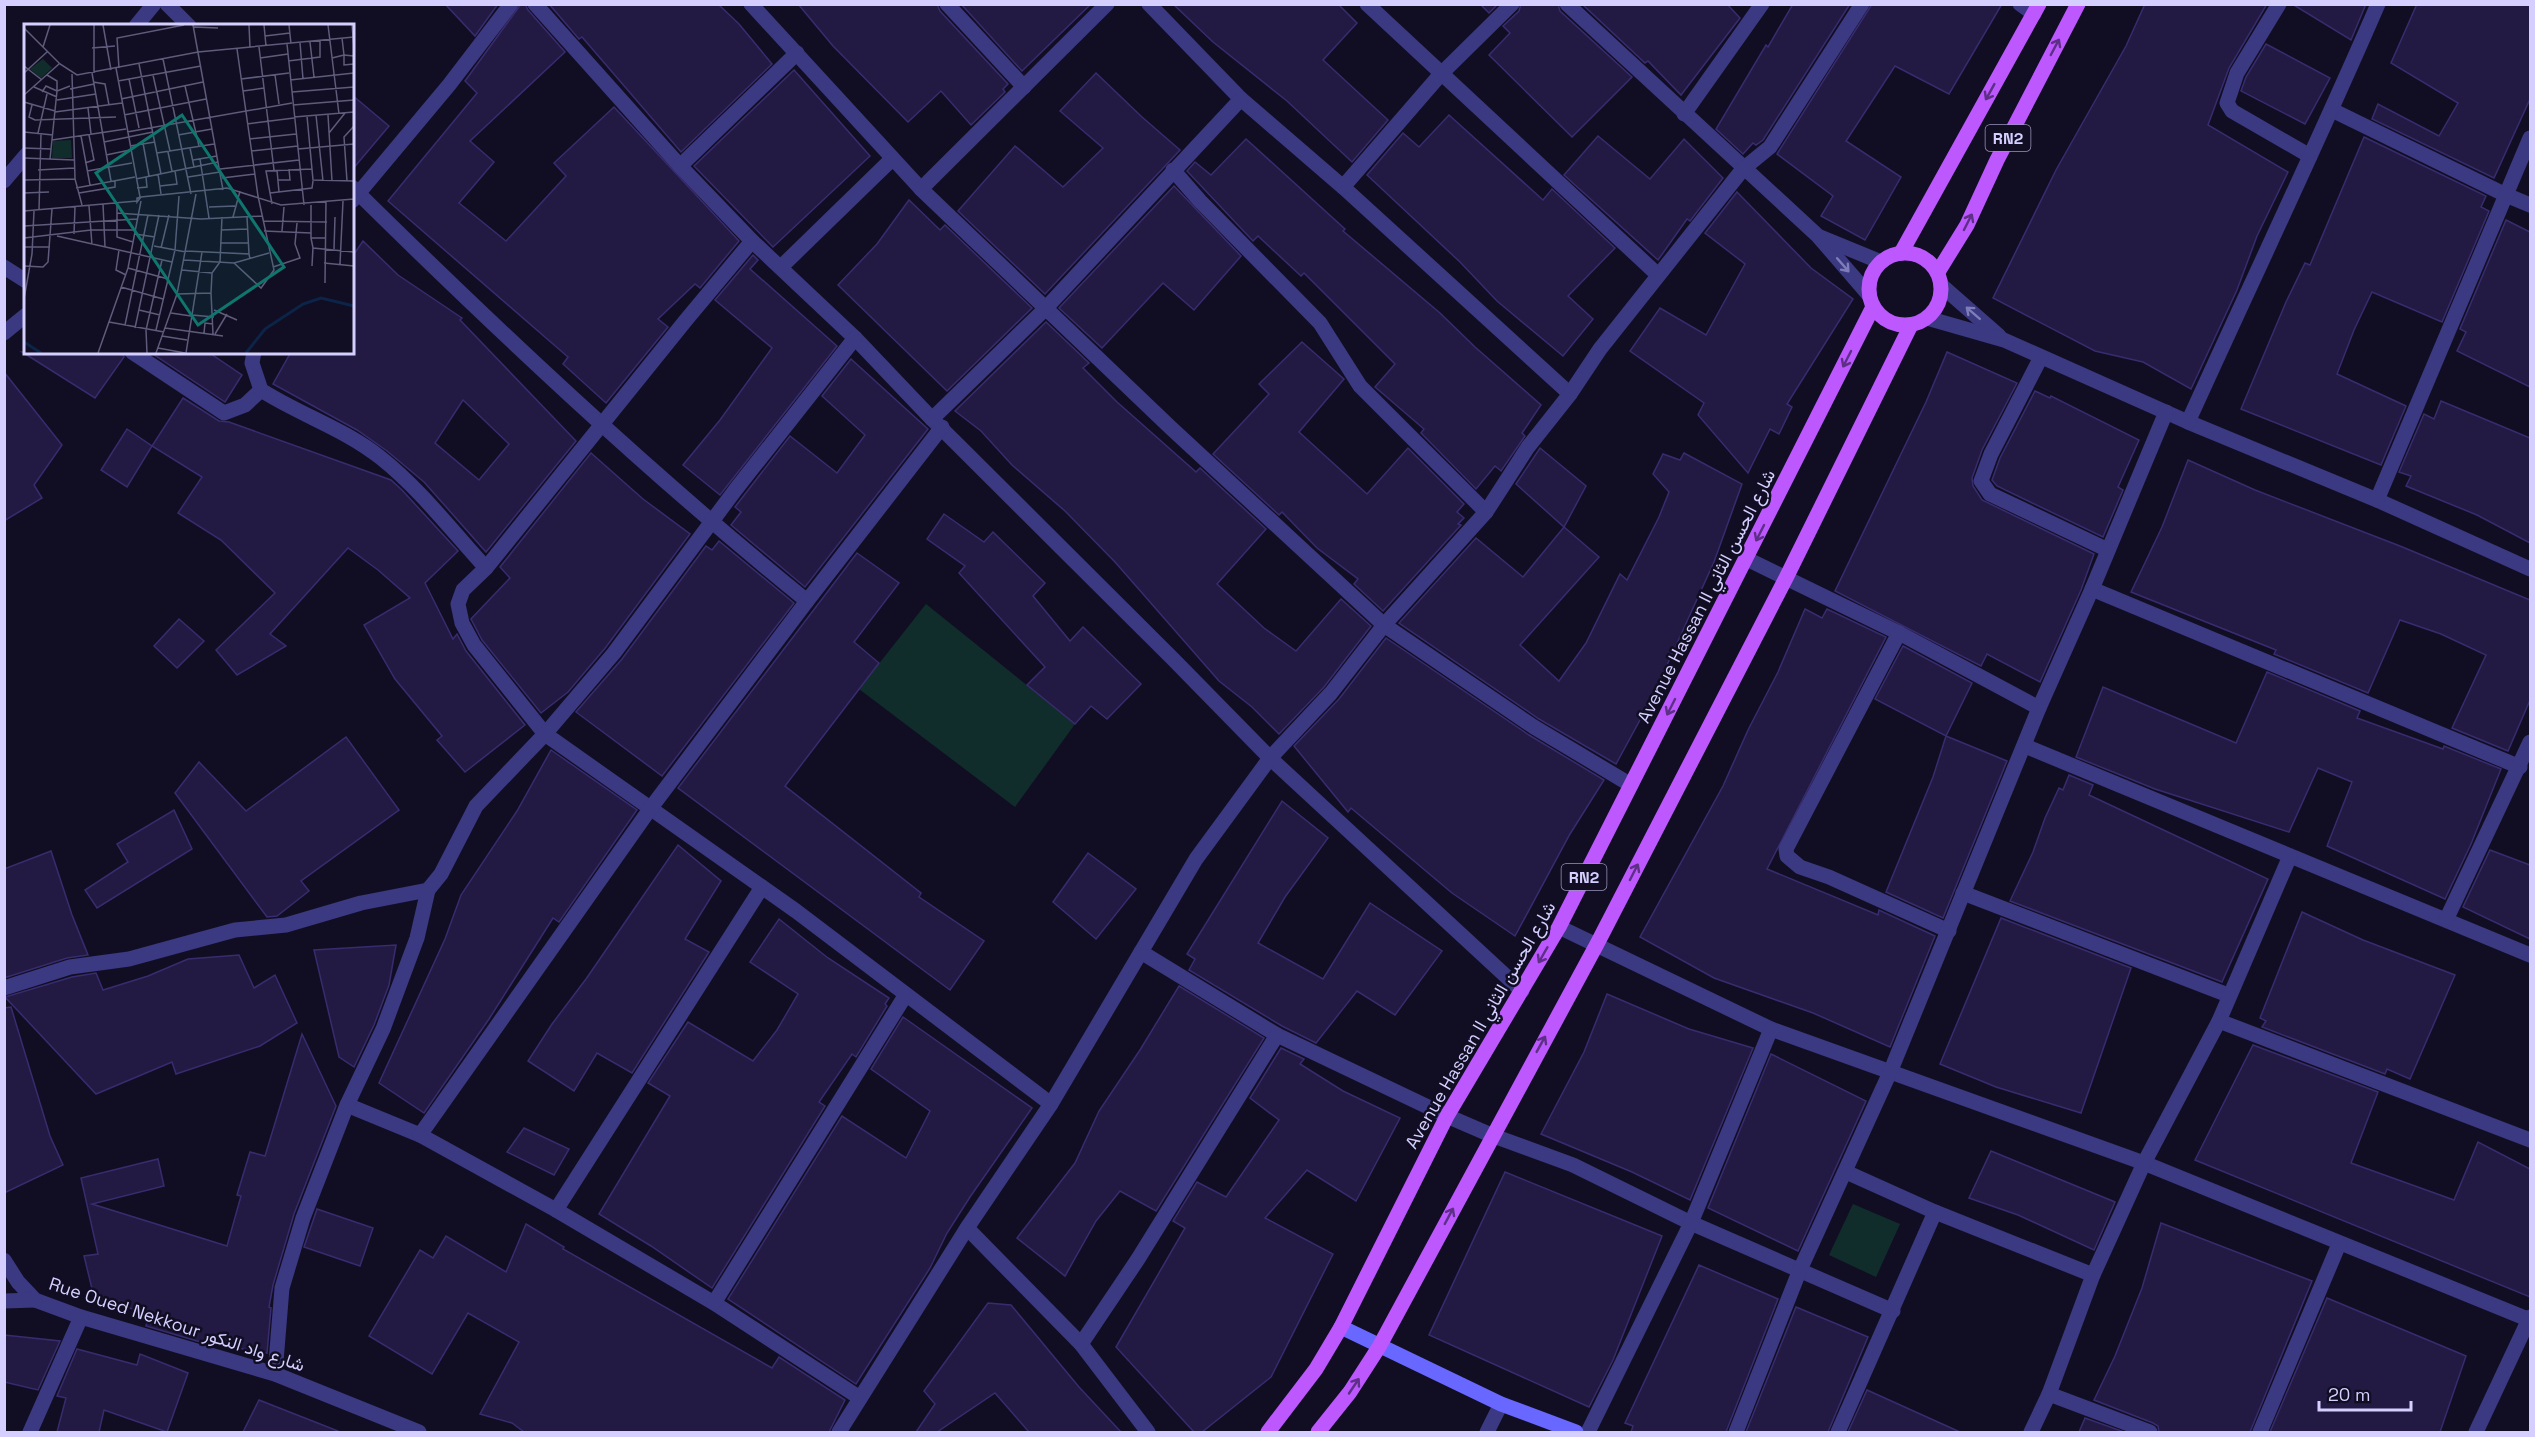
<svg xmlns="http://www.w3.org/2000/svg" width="2535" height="1437" font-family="'Space Grotesk',Vazirmatn,sans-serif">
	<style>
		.green { fill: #112d2b }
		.building { fill: #221a43; stroke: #382c6f; stroke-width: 1.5; fill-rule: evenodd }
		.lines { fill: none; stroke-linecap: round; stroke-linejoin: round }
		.street { stroke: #3a3982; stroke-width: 15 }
		.secondary { stroke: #6867ff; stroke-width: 15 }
		.primary { stroke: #bd57ff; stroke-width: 15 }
		.oneway { stroke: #5e2f86 }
		.oneway2 { stroke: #7f7cba }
		.labels { text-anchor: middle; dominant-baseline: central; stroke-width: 5; stroke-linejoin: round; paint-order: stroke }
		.shield { fill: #110e23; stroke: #9a95bd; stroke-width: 1.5 }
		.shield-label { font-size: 16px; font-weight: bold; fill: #d4cfff }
		.street-label { font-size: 18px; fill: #d4cfff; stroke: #110e23 }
		.inset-river { fill: none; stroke: #0c2448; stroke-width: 3 }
		.inset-road { fill: none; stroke: #5f5b7b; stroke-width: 1.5 }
		.view { fill: #0f766e; fill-opacity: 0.15; stroke: #0f766e; stroke-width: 3 }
		.inset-edge { fill: none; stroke: #d4cfff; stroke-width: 3 }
	</style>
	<rect width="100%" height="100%" fill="#110e23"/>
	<!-- green -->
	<g class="green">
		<polygon points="926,604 1075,724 1015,807 859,689"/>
		<polygon points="1853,1204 1900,1224 1876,1277 1829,1255"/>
	</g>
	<!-- building -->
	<g class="building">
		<polygon points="445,4 498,4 475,36"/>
		<polygon points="521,4 525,4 528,10 565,52 470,141 494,162 459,203 506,241 566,176 554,163 614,107 739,241 700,288 695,284 658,319 668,327 606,403 563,364 568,357 388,201 477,93 465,81"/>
		<polygon points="549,4 718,4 739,24 772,64 681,152 582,37 579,39"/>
		<polygon points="798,4 937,4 940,11 1008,84 1003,89 1005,92 971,125 941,91 908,122 833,46"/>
		<polygon points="961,4 1091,4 1022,71"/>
		<polygon points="1173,4 1338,4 1357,23 1323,60 1388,120 1352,162 1287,101 1213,42"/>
		<polygon points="1480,4 1498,4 1489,13"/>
		<polygon points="1521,4 1558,4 1560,11 1632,77 1572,137 1489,55 1510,33 1503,26 1519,11"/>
		<polygon points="1582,4 1727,4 1740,18 1681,95 1648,61 1645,63"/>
		<polygon points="1793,4 1850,4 1763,140 1756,145 1753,143 1743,154 1716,129 1766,45 1768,47"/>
		<polygon points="1872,4 2002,4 1949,94 1895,66 1846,141 1901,177 1865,240 1821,216 1833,196 1777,154"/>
		<polygon points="2145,4 2267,4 2229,68 2208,125 2288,172 2257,236 2237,290 2191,389 2143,362 2095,351 1993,298 2056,170 2126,46"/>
		<polygon points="2292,4 2366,4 2351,40"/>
		<polygon points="2417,4 2530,4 2530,99 2494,178 2372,119 2378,104 2439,136 2458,103 2391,63"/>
		<polygon points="2266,44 2330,78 2305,124 2241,91 2246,77"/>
		<polygon points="794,70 870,156 773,247 694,166"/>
		<polygon points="1096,73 1142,117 1180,150 1045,294 958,211 1015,146 1063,187 1103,148 1060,111"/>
		<polygon points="352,95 389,126 352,170"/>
		<polygon points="1449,115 1543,200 1552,189 1615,248 1568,296 1593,319 1563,356 1497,301 1460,262 1367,175 1403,133 1419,147"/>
		<polygon points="1598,136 1650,179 1684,139 1723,178 1690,221 1687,219 1658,260 1564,175"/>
		<polygon points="2364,137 2486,196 2481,207 2489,211 2442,322 2372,292 2354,330 2337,374 2406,406 2381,465 2241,409 2286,302 2305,263 2310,265"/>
		<polygon points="1246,139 1345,229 1343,231 1440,313 1475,347 1541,405 1522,433 1525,436 1501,471 1495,466 1476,489 1421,433 1424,429 1375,387 1395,364 1304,273 1301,276 1258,236 1253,241 1187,171 1195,162 1211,175"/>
		<polygon points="1174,186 1241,256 1194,310 1163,283 1102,348 1059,308"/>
		<polygon points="1737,192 1811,268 1853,299 1787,404 1792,407 1779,434 1770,429 1748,473 1698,415 1704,403 1630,351 1660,308 1706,335 1745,264 1705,233"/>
		<polygon points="909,200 940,230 945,225 1032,308 947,391 838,285 877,244"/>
		<polygon points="2506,220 2530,232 2530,387 2457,351 2466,332 2460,329"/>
		<path d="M363 241 398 275 462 318 460 320 576 441 486 552 424 482 387 451 357 430 273 384 291 352H352V257ZM463 400 509 444 479 480 435 443Z"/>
		<polygon points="753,255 758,260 750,269 837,346 720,495 683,465 720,420 772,348 715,300"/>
		<polygon points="1046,322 1089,363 1083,368 1117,402 1196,472 1200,468 1266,529 1217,584 1264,628 1296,651 1341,599 1371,626 1324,687 1279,734 1252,707 1219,681 1115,562 1065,511 1012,465 981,431 955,411"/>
		<polygon points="1302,342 1344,379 1299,432 1367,494 1408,448 1464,504 1457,512 1464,518 1458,524 1461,525 1383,611 1354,584 1358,579 1317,548 1282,512 1279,515 1213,454 1269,394 1259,384"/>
		<polygon points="22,352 122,352 124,357 95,398"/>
		<polygon points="150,352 208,352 242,375 225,402"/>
		<polygon points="1947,352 2017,383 1982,450 1972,478 1973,486 1982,500 2094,554 2081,590 2040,682 1987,654 1981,666 1835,591 1926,402"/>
		<polygon points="851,359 928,429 805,587 731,525 741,512 735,507 790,436 837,473 865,435 822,396"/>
		<polygon points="4,372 62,445 34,485 42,498 4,521"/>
		<polygon points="2035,391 2050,398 2051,396 2139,440 2118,487 2123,490 2103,537 1997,486 1992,480 2000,458"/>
		<polygon points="183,398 219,421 229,422 391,480 402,490 458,551 425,583 453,639 457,634 466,651 525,725 465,772 437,740 442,736 395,679 364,625 410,598 378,570 348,548 270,634 286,646 237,675 216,650 275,593 221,540 178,513 202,477 152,446"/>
		<polygon points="2441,401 2530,438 2530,543 2477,515 2406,486 2411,476 2399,472 2424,414 2434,419"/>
		<polygon points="127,429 152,446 127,487 101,470"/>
		<polygon points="1540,448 1586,486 1564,527 1516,484"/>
		<polygon points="591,453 643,499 690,534 606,647 568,692 541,713 482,640 471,619 510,578 500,567"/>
		<polygon points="1684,453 1742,484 1714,562 1652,698 1616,764 1539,719 1399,623 1476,538 1523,577 1564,527 1599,557 1520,645 1559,681 1586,643 1620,574 1627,580 1659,517 1669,492 1653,474 1663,454 1680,460"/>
		<polygon points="2188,460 2255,490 2400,546 2530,600 2530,700 2508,751 2452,728 2486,655 2441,634 2400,620 2368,693 2274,654 2276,650 2131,592 2162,527"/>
		<polygon points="944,514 984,542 993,532 1045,583 1033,596 1070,641 1083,627 1141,684 1107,719 1091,706 1075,724 1027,685 1045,667 959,573 965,566 927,539"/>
		<polygon points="719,541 794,603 662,776 576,712 622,659 706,546 712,550"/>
		<polygon points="857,553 899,583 854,642 879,663 785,786 921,893 919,897 984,941 950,990 678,788"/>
		<polygon points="1805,609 1822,618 1827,609 1886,637 1767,869 1878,915 1879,910 1935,936 1890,1047 1813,1013 1714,978 1640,937 1723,786 1748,730 1778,672"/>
		<polygon points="179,619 204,641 177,668 154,646"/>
		<polygon points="1386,638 1529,735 1604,780 1570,834 1515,936 1452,893 1351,808 1348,812 1294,746 1339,699"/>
		<polygon points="1903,646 1972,683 1946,736 1875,699"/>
		<polygon points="2267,672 2360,711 2357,718 2443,749 2444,746 2501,769 2471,844 2445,899 2327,846 2352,782 2318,768 2289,832 2155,789 2076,757 2103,687 2236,743"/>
		<polygon points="1946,736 2007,761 1943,918 1886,892 1933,777"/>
		<polygon points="346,737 399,810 301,881 309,891 277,916 267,917 175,793 199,762 246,811"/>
		<polygon points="551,750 637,810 559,922 553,918 489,1019 424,1113 379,1083 445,939 461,895 517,811"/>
		<polygon points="2069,775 2093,785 2089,795 2268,879 2222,982 2010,901 2033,852 2045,818 2059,788 2063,790"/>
		<polygon points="1282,801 1328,838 1285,897 1258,943 1323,979 1370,903 1442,951 1395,1015 1357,991 1316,1043 1282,1026 1189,970 1195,959 1187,954"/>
		<polygon points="174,810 192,849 97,908 85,890 128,862 117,844"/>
		<polygon points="678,845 721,881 685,939 709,952 632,1073 597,1053 574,1091 528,1061 552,1024 586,979"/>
		<polygon points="2490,850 2530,865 2530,939 2463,907"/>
		<polygon points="51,851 72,915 88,955 67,958 4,978 4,869"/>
		<polygon points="1088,853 1136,889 1096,939 1053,902"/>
		<polygon points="2302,912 2363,940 2455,975 2410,1079 2387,1069 2385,1074 2262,1027 2266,1021 2260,1018"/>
		<polygon points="2001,918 2131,968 2081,1113 1996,1087 1940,1064"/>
		<polygon points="779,919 828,958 889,998 885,1004 887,1006 856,1057 852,1054 819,1102 825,1106 712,1288 651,1246 599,1214 670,1096 648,1083 688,1022 753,1061 777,1030 798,994 750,962"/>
		<polygon points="396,945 389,985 374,1025 354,1067 339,1057 314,950"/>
		<polygon points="239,955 254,988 275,975 297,1023 260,1046 176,1074 172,1062 96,1094 5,997 72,977 96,973 103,990 148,976 188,959"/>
		<polygon points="1179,986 1264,1038 1156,1211 1120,1191 1096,1221 1065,1276 1017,1238 1075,1163 1099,1111 1140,1050"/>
		<polygon points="1607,994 1689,1029 1753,1048 1690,1200 1632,1172 1541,1134 1584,1052"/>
		<polygon points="11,1007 50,1136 63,1165 4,1193 4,1008"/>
		<polygon points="903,1017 1032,1108 970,1197 947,1233 930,1268 856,1384 728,1299 842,1116 906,1158 930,1111 871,1069"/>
		<polygon points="302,1034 336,1106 294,1214 273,1285 269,1307 271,1308 267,1353 197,1341 146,1326 149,1312 95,1301 84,1256 98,1254 81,1178 158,1159 164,1186 92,1204 227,1246 241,1196 237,1195 250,1152 265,1156"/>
		<polygon points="2253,1045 2378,1092 2351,1163 2454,1200 2478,1142 2530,1169 2530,1297 2195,1160"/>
		<polygon points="1281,1048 1304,1059 1300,1064 1343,1091 1400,1118 1356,1201 1307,1170 1265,1218 1333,1254 1271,1377 1202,1432 1194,1432 1116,1347 1185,1228 1173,1221 1197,1182 1226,1197 1279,1120 1250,1098"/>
		<polygon points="1771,1054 1866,1101 1798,1251 1708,1208"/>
		<polygon points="524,1128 569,1149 554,1175 507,1152"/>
		<polygon points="1991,1151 2115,1202 2094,1250 2018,1215 1969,1198"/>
		<polygon points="1505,1172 1662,1236 1613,1360 1589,1407 1429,1335"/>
		<polygon points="317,1209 373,1228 360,1266 304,1247"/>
		<polygon points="2161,1223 2312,1281 2250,1432 2159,1432 2158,1426 2153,1423 2094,1400 2115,1356 2142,1288"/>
		<polygon points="526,1224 564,1247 563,1249 772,1368 779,1357 845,1400 829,1432 524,1432 512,1423 480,1414 519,1342 468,1313 432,1374 369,1336 420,1250 433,1258 446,1236 506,1272"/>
		<polygon points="1699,1265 1778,1299 1726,1432 1631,1432 1633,1426 1625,1423"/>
		<polygon points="2327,1298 2466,1356 2440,1432 2270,1432"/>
		<polygon points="988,1303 1011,1305 1079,1387 1121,1432 1029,1432 995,1393 937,1432 916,1432 935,1404 924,1391"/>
		<polygon points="1796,1307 1868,1337 1828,1432 1746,1432"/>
		<polygon points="4,1335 60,1341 38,1390 4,1382"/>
		<polygon points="77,1349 137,1365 140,1354 188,1373 167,1432 104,1410 99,1432 57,1432 66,1398 57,1396"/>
		<polygon points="1867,1390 1960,1432 1848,1432"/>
		<polygon points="259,1400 338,1431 338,1432 243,1432"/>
		<polygon points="2085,1418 2124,1432 2079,1432"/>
	</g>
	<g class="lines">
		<!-- street -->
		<g class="street">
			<polyline points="167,4 189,26"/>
			<polyline points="535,4 680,166 752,241 855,338 932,419 1173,659 1270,758 1522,991"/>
			<polyline points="751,4 921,189 1171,428 1384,625 1534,727 1631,785"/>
			<polyline points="947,4 1024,87"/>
			<polyline points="1149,4 1241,99 1343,187 1570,394"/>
			<polyline points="1367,4 1658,275"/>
			<polyline points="1567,4 1818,236 1869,295"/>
			<polyline points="2020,4 2034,14"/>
			<polyline points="2279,4 2237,73 2227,103 2232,111 2310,156"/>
			<polyline points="136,26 154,4"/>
			<polyline points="2332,110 2506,195 2530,205"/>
			<polyline points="1684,114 1762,4"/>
			<polyline points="680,166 797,53"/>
			<polyline points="1173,170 1200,201 1320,323 1360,386 1486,512"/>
			<polyline points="4,181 26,155"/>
			<path d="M352 187C498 331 648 472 807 601"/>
			<polyline points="1343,187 1440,75 1512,4"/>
			<polyline points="921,189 1107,4"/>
			<polyline points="352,201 449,85 511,4"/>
			<polyline points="1820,237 1881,262"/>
			<polyline points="752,241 686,320 486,568 463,590 458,604 462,623 474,645 545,734 796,911 1051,1104"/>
			<polyline points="4,267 26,281"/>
			<polyline points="781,267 892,159"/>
			<polyline points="1942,286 1999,336"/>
			<polyline points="1927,318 2004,340 2188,422 2377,500 2530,569"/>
			<polyline points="4,333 26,315"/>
			<polyline points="132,352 224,413 245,405 261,390"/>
			<path d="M254 352 252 363 261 390C300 415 345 429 381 458 420 489 452 531 486 568"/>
			<polyline points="2041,357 1991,454 1981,481 1990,494 2108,550"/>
			<polyline points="932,419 1045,309 1241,99"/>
			<path d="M2188 422C2251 283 2317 145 2378 4"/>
			<polyline points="2377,500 2530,138"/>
			<polyline points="1747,559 1899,633 2039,708"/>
			<polyline points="2092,589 2520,767"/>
			<polyline points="1899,633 1786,849 1787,856 1800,867 1829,877 1949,931"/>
			<polyline points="2025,746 2530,955"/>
			<polyline points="1963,893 2228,995"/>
			<polyline points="2446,920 2530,742"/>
			<polyline points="1559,927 1771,1029 2144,1163 2530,1320"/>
			<polyline points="1141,952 1277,1035 1447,1116 1491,1135 1573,1165 1691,1223 1893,1311"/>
			<polyline points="4,988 70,967 129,959 235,930 286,925 361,903 428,890"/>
			<polyline points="2219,1021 2530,1140"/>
			<polyline points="347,1105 420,1135 650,809 807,601 942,427"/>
			<polyline points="420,1135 556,1210 714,1303 860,1398"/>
			<polyline points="1846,1172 1935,1212 2093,1275"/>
			<polyline points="556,1210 762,887"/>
			<polyline points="967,1228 1081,1344 1148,1432"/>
			<polyline points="4,1260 18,1282 35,1300 81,1317 275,1374 419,1432"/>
			<polyline points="4,1301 35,1300"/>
			<polyline points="714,1303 905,996"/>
			<polyline points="1081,1344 1138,1259 1277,1035"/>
			<polyline points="275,1374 282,1288 303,1218 347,1105 383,1029 417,938 428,890 441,874 476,806 545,734 614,653 736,489 855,338"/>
			<polyline points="2049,1394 2150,1432"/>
			<polyline points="30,1432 81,1317"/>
			<polyline points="839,1432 967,1228 1051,1104 1196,859 1270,758 1331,693 1384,625 1486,512 1528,447 1570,394 1600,349 1743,169 1770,147 1862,4"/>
			<polyline points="1487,1432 1501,1404"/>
			<polyline points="1588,1432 1691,1223 1771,1029"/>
			<polyline points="1736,1432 1799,1272 1891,1070 2039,708 2092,589 2166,412"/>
			<polyline points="1838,1432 1935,1212"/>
			<polyline points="2031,1432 2049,1394 2093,1275 2144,1163 2219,1021 2290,856"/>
			<polyline points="2260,1432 2339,1244"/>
			<polyline points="2476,1432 2530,1317"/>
		</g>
		<!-- secondary -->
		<polyline class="secondary" points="1341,1327 1501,1404 1576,1432"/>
		<!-- primary -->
		<g class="primary">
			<circle cx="1905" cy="289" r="36"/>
			<polyline points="1901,253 2039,4"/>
			<polyline points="1938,272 1967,225 1997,160 2078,4"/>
			<polyline points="1268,1432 1316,1369 1341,1327 1447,1116 1559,927 1873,307"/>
			<polyline points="1318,1432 1350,1392 1379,1347 1597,944 1786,578 1911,325"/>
		</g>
	</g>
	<!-- one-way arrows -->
	<defs><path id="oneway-shaft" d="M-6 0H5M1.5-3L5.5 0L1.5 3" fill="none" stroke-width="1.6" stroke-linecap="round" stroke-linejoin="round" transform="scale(1.5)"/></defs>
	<g class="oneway">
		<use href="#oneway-shaft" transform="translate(2055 47) rotate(-62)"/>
		<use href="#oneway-shaft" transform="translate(1990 92) rotate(119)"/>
		<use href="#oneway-shaft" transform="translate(1968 222) rotate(-63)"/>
		<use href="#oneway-shaft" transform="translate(1847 359) rotate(117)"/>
		<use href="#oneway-shaft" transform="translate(1760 533) rotate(117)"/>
		<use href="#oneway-shaft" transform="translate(1671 707) rotate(117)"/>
		<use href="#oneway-shaft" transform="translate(1634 872) rotate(-63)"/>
		<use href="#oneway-shaft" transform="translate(1543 955) rotate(120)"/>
		<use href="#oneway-shaft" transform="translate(1541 1044) rotate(-61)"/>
		<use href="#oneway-shaft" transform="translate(1449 1216) rotate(-62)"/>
		<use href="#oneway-shaft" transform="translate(1354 1386) rotate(-56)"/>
	</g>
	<g class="oneway2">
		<use href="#oneway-shaft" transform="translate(1843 265) rotate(49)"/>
		<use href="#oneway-shaft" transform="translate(1973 313) rotate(-139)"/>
	</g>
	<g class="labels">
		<!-- shield labels -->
		<g class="shield">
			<rect x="1985.5" y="125" width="45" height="26" rx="4.5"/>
			<rect x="1561.5" y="864" width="45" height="26" rx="4.5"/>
		</g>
		<g class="shield-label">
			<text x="2008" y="138">RN2</text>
			<text x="1584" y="877">RN2</text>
		</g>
		<!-- street labels -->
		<g class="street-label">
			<text transform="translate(1706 596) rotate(-63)">Avenue Hassan II شارع الحسن الثاني</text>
			<text transform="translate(1480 1025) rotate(-60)">Avenue Hassan II شارع الحسن الثاني</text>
			<text transform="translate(177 1324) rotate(18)">Rue Oued Nekkour شارع واد النکور</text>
		</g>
	</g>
	<!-- overview -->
	<g transform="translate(24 24)">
		<rect width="330" height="330" fill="#110e23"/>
		<path d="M19 35 28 44 17 54 6 45ZM47 116 48 134H28L29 117Z" fill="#112d2b"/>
		<path class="inset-river" d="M0 318 17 329M222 329 241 305 279 280 297 274 330 282"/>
		<path class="inset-road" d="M79 1 87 46M169 1 199 166M225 1 226 24M240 1 242 22M265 1 267 20M304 1 315 90M328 1 330 25M170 3 194 4M0 4 36 40 53 51 174 28 330 13M241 12 266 9M318 14 320 31 330 32M286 18 290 53M276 19 279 55M263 20 280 181M19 23 26 1M235 23 250 146M68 24 91 22M236 34 264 30M308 34 320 31V41L330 40M139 35 167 170M264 37 296 33V16M115 40 137 150M0 42 18 56M92 44 116 173M95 44 93 14 160 1M0 49 23 28M68 49 87 157M70 49V1M48 50 51 155 58 181M129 51 146 127M251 51 255 80M105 55 115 104M217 55 265 49M266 56 330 49M94 57 177 42M69 58 81 60 85 81M161 62 175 122M10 63 33 73M46 65 70 60M219 67 240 64M18 68 22 62 33 67V57L23 51M268 68 330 63M0 71 35 40M97 75 179 58M33 76 72 70M0 78 31 87M8 81 5 93 11 96 92 93M269 81 330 76M64 84 67 110M31 88 98 79M100 91 182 75M292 91 299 157M304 91 308 157M283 92 289 156 330 157M270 93 330 88M223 100 270 94M0 108 29 111M103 108 268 79M14 109 23 70M305 109 321 89M154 111 188 105M57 112 66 161M225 115 272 110M28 116 102 105M80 118 129 108M119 119 125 152M106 122 131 118M0 124 27 125M166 124 170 143M274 125 330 120M227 127 274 122M144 128 148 147M133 129 190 120M82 131 106 126M0 134 50 136M26 135 33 67 46 62M176 135 185 194M169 136 193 132M61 139 70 136 65 111M196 145 275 136M14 146 50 144M253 146 255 168M63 147 108 139M134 150 137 170M164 153 196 148M198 154 231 150M112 155 194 138M0 156 51 155M254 156H266L265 145M323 157 320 113 330 102M136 162 153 160 151 147M52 164 111 153M113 164 123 163 122 153M0 169 25 168M55 169 91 163V156M246 169 288 164 289 157M117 173 113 174V178L117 173 203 164 257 181 330 175M93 179V213L109 218M79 180 81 223M248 180 242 147 288 145M287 181V214H301M65 182 68 221M185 183 211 182M15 186 17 110M0 187 113 177M93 189 177 195 238 192M209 193 216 167M223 193 225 230M239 197 303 198M0 202 113 195M197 206 223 205M240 207 287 209M258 207 260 183M50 210 51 183M111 210 131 213M33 212 148 238M0 214 67 206H112M287 214 289 224 330 228M196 219H224M130 222 162 228M0 223H26M137 224 145 191M310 225 311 193M95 226 92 246 102 251M162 227 225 230 226 235M160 236 210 239 245 229M210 239 237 264 250 246 234 172 213 25M300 239 330 242M316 240 319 177M0 242 19 243 24 238 28 185M288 242 289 223M249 243 276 234 271 220 273 199M104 244 144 255M158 246 188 249M301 259 302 177M97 263 139 275M187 269 189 310M153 270 187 269 188 249 196 238 198 193M0 275 8 230 10 187M115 286 136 291M190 286 213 296M147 289 167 292M168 291 190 293M85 298 140 308M101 301 124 191M111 304 135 191M141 304 199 312M132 306 151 226 155 172M180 309 181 299 189 300M191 310 203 290M138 312 163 316M134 324 161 329M74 329 104 244 117 177M123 329 122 306 138 236M132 329 153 270 172 170M162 329 178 228"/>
		<path class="view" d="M158 91 260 243 174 301 72 149Z"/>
		<rect width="330" height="330" class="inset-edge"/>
	</g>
	<!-- border -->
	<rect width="2535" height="1437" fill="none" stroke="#d4cfff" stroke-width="12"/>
	<!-- scale -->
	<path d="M2319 1401v9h92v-9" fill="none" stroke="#d4cfff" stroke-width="3"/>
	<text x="2328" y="1401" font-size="18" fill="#d4cfff" stroke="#110e23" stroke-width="4.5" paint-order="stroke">20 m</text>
</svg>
